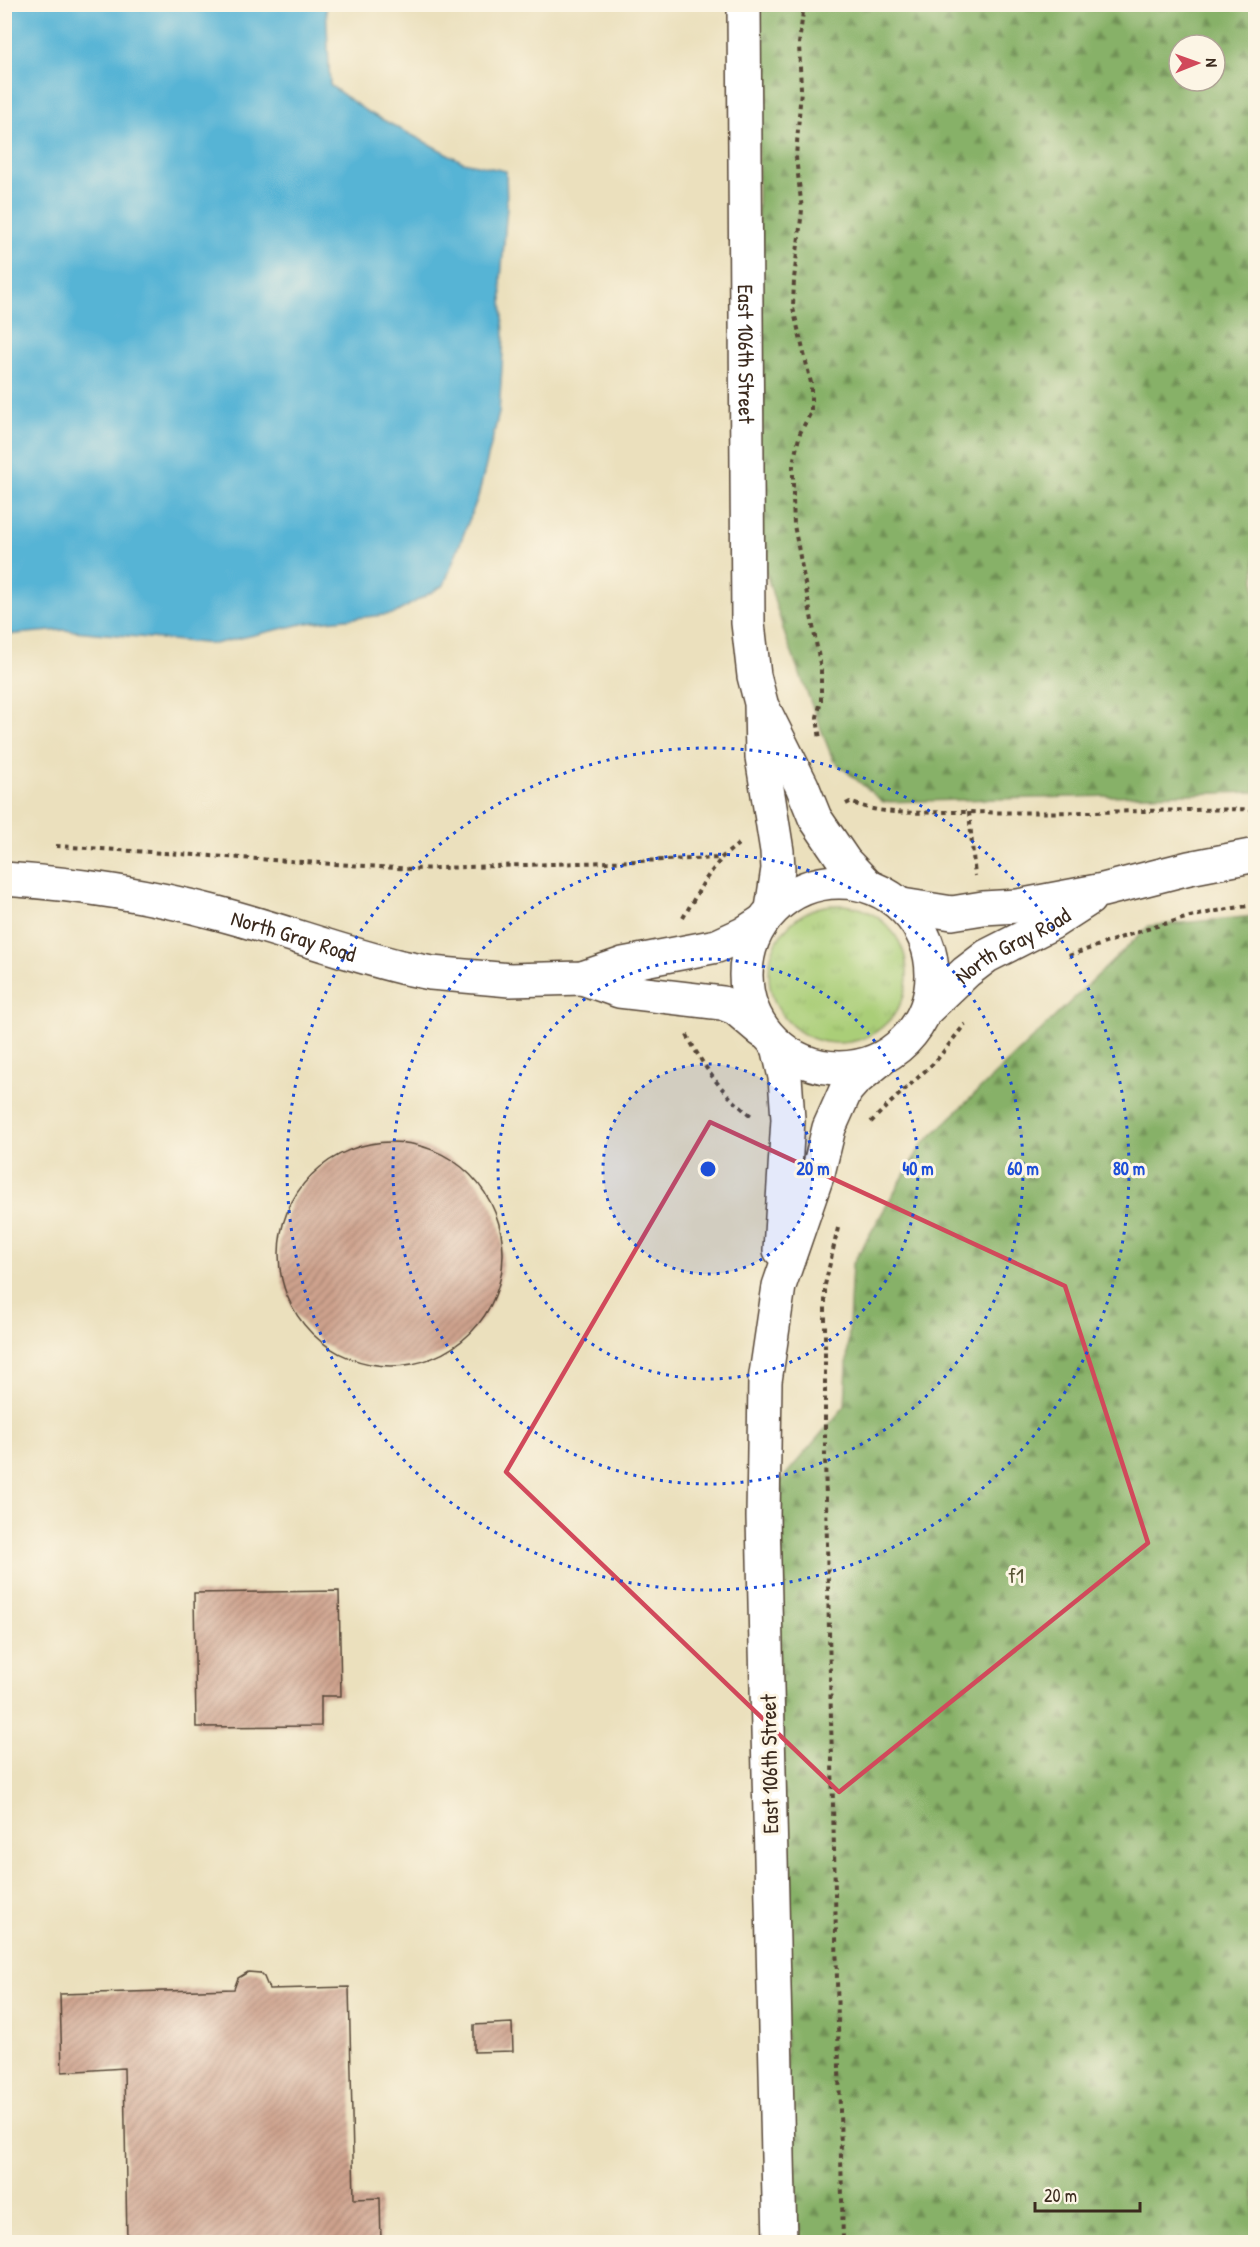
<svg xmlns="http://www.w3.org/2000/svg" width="1260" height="2247" font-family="'Patrick Hand',sans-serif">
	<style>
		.grass { fill: url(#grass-tufts); stroke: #727c4b; stroke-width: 1.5 }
		.forest { fill: url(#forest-firs); stroke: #616e43; stroke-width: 1.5; fill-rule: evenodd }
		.water { fill: #57b4d5; stroke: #496f7a; stroke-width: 1.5 }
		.building { fill: url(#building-hatch) }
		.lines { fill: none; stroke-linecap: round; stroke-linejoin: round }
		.tertiary-casing { stroke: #554536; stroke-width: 36 }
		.path { stroke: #554536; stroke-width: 4; stroke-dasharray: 4.5 4.5; stroke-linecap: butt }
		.tertiary { stroke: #fff; stroke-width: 33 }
		.marked { fill: none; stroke: #d1495b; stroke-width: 4.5; stroke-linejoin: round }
		.ring { fill: none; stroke: #1d4ed8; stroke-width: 3; stroke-dasharray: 3 6 }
		.labels { text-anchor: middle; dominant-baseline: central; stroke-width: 6; stroke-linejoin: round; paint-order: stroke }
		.street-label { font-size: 22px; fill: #3b2a1e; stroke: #fcf5e5 }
		.park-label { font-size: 22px; fill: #575334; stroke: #fcf5e5 }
		.centre { fill: #1d4ed8; stroke: #fcf5e5; stroke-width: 3 }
		.ring-label { font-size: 18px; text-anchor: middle; font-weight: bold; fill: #1d4ed8; stroke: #fcf5e5; stroke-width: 6; stroke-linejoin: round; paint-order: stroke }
	</style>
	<defs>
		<pattern id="grass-tufts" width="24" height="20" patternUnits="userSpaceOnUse" patternTransform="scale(1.5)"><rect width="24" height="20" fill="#aace78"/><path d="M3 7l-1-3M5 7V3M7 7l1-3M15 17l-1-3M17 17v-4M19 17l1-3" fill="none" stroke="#93b167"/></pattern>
		<pattern id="forest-firs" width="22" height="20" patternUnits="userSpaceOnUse" patternTransform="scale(1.5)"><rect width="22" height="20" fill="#87b168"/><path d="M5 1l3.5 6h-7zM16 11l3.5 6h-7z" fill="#709055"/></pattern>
		<pattern id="building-hatch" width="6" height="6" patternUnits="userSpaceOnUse" patternTransform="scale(1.5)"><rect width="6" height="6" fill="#cea28d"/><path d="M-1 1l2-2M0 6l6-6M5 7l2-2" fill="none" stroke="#a88473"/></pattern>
	</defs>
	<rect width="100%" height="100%" fill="#fcf5e5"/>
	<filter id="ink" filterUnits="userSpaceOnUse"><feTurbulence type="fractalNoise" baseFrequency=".0167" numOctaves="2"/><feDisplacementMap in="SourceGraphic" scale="12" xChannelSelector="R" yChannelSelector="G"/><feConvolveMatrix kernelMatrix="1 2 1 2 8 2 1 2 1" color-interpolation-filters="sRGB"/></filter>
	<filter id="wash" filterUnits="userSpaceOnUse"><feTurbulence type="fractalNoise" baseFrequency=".008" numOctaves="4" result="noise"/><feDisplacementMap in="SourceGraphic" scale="24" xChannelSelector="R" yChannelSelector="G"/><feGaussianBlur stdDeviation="1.35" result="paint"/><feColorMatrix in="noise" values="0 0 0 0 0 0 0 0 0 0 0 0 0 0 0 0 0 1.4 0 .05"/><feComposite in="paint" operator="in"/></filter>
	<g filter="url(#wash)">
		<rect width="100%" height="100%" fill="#ebe0bd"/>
		<!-- grass -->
		<circle class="grass" cx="838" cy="974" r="69"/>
		<!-- forest -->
		<g class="forest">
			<path d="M760 5H1255V792L883 802 833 760 786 638 755 537ZM1179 45H1215V81H1179Z"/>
			<polygon points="1255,916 1255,2242 789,2242 776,1486 845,1406 852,1265 921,1146 1149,926"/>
		</g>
		<!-- water -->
		<polygon class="water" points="5,4 326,5 330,85 366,111 463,162 506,171 507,207 501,278 504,336 499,413 478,497 444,585 394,614 307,623 214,644 63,630 5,635"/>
		<g id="blocks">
			<!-- building -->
			<g class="building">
				<circle cx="391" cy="1254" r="112"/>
				<polygon points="339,1591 341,1696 321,1696 321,1726 196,1727 194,1593"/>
				<polygon points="248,1972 260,1973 264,1977 269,1989 349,1987 354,2199 380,2198 381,2242 127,2242 124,2068 62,2072 60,1994 234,1989 238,1978"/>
				<polygon points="512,2023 513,2051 474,2052 474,2025"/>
			</g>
		</g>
	</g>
	<g filter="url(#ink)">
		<use href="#blocks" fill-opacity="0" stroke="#554536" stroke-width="1.5"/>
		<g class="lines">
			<defs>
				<g id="tertiary">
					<path id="s1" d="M744 4 748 623 754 676 761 703 762 757 777 851 778 869 772 909"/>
					<polyline points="764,710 802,786 815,818 845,862 868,886"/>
					<path id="s2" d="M4 879C77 884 146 894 217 913 279 929 339 952 401 967L431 973 510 980 582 978 623 964 717 946 743 934 763 921"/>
					<circle cx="839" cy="975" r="93"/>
					<polyline points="902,905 952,913 983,908 1018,906 1103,890 1189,868 1256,855"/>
					<polyline points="582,978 619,991 722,1003 735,1008 762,1031"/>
					<path id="s3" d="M928 1008 966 972 987 956 1052 923 1089 899"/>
					<polyline points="778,1046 785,1077 788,1119 780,1250"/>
					<polyline points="780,2242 763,1517 765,1381 779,1286 818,1173 829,1128 846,1090 854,1081 881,1059"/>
				</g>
			</defs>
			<!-- tertiary casing -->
			<use href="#tertiary" class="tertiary-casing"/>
			<!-- path -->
			<g class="path">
				<polyline points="804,4 799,44 801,89 796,157 802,210 794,279 793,308 811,383 811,412 800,433 793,463 793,499 794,525 821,669 821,701 817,717 820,740"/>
				<path d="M846 804 850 802C889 818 926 811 967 812 1063 814 1159 810 1256 809"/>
				<polyline points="969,812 975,876"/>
				<polyline points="56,846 412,869 721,858 741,842"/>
				<polyline points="683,918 705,880 721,859"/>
				<path d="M1069 956C1129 934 1192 912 1256 905"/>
				<path d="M687 1035C704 1068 723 1095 753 1117"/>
				<polyline points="871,1122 889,1104 936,1061 965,1024"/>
				<polyline points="838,1228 825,1285 825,1456 843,2242"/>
			</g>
			<!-- tertiary -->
			<use href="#tertiary" class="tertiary"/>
		</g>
	</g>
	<!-- marked area -->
	<path class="marked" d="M710 1122 1065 1286 1148 1543 839 1792 506 1472Z"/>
	<!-- distance rings -->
	<circle cx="708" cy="1169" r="105" fill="#1d4ed8" fill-opacity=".12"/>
	<g class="ring">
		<circle cx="708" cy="1169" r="105"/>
		<circle cx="708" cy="1169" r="210"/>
		<circle cx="708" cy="1169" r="315"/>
		<circle cx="708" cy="1169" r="421"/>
	</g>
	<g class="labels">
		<!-- street labels -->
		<g class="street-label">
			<text stroke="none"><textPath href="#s1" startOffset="350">East 106th Street</textPath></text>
			<text stroke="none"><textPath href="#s2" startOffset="296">North Gray Road</textPath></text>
			<text stroke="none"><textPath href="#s3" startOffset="106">North Gray Road</textPath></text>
			<text transform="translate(769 1764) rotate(-91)">East 106th Street</text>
		</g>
		<!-- park labels -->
		<g class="park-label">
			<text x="1016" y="1575">f1</text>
		</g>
	</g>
	<circle cx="708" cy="1169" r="9" class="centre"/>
	<g class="ring-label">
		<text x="813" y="1175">20 m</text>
		<text x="918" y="1175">40 m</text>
		<text x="1023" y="1175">60 m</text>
		<text x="1129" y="1175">80 m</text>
	</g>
	<!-- margin -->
	<rect width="1260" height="2247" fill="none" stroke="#fcf5e5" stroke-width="24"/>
	<!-- north arrow -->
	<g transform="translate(1197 63) rotate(89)"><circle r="28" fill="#fcf5e5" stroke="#afa495" stroke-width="1.5"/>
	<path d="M0-4.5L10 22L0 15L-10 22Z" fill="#d1495b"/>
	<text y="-9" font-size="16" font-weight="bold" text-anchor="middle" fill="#3b2a1e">N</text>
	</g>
	<!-- scale -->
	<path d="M1035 2202v9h105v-9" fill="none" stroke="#3b2a1e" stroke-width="3"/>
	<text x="1044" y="2202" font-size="18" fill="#3b2a1e" stroke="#fcf5e5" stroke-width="4.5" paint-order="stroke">20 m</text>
</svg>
